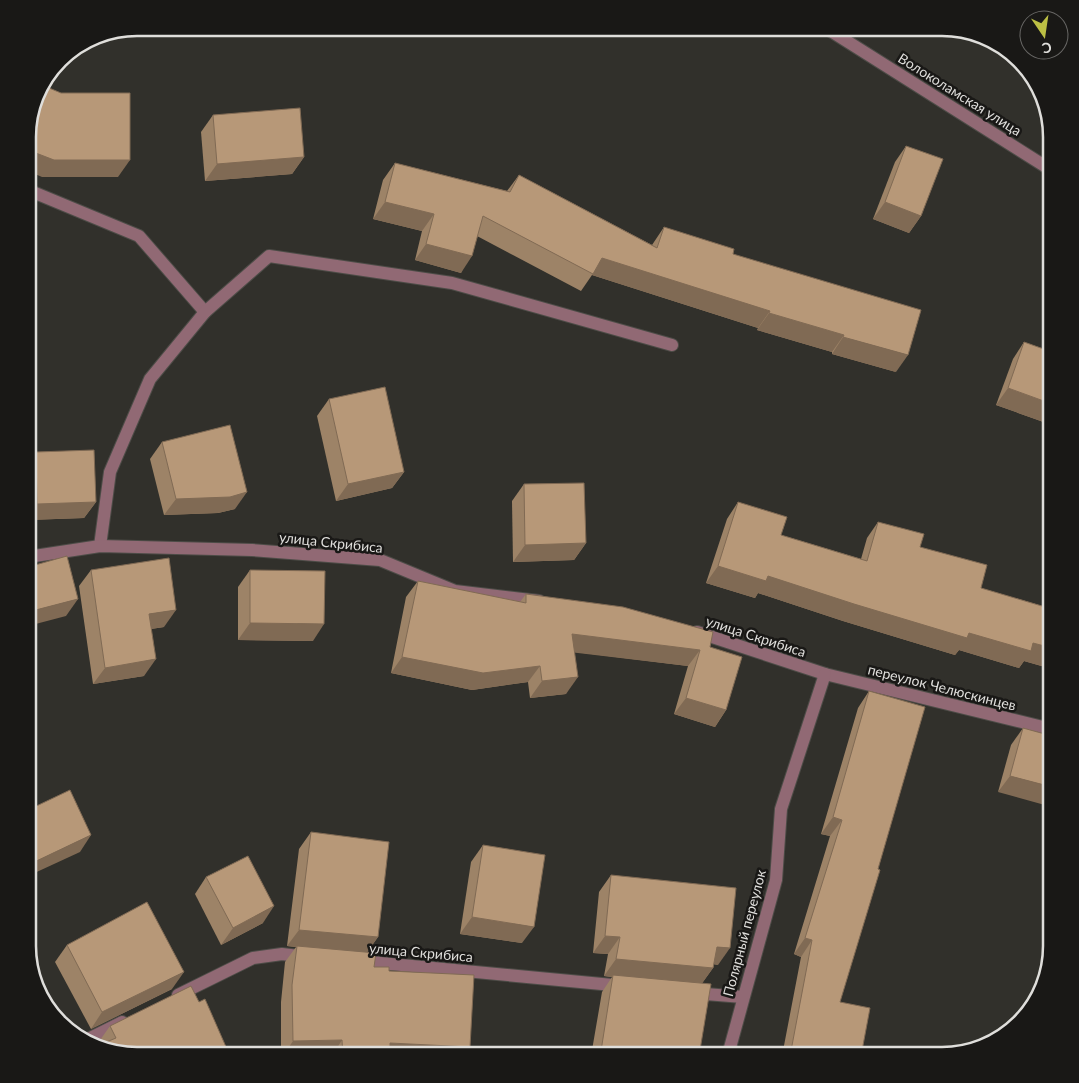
<svg xmlns="http://www.w3.org/2000/svg" width="1079" height="1083" font-family="Lato,sans-serif">
	<style>
		.lines { fill: none; stroke-linecap: round; stroke-linejoin: round }
		.minor-casing { stroke: #4d4c47; stroke-width: 14 }
		.minor { stroke: #916974; stroke-width: 12 }
		.wall { fill: #9d8367 }
		.shaded-wall { fill: #806a54 }
		.building { fill: #b79878; stroke: #806a54 }
		.labels { text-anchor: middle; dominant-baseline: central; stroke-width: 5; stroke-linejoin: round; paint-order: stroke }
		.street-label { font-size: 14px; fill: #dfdedb; stroke: #191816 }
		.rim { fill: none; stroke: #dfdedb; stroke-width: 2.5 }
	</style>
	<rect width="100%" height="100%" fill="#31302b"/>
	<g class="lines">
		<defs>
			<g id="minor">
				<polyline points="826,28 1051,170"/>
				<polyline points="28,190 139,236 205,312"/>
				<polyline points="100,546 110,472 150,379 205,312 269,256 452,283 672,345"/>
				<polyline points="28,557 100,546 252,550 380,560 455,591 539,601"/>
				<polyline points="697,632 825,674 1051,729"/>
				<polyline points="359,961 623,986"/>
				<polyline points="693,993 743,997"/>
				<polyline points="178,995 253,958 282,954 307,957"/>
				<polyline points="84,1041 122,1022"/>
				<polyline points="728,1055 776,880 781,809 825,674"/>
			</g>
		</defs>
		<!-- minor casing -->
		<use href="#minor" class="minor-casing"/>
		<!-- minor -->
		<use href="#minor" class="minor"/>
	</g>
	<!-- wall -->
	<g class="wall">
		<polygon points="213,115 304,157 292,174 205,181 201,132"/>
		<polygon points="906,146 921,216 909,233 873,219 895,162"/>
		<polygon points="395,163 507,191 519,175 652,245 664,227 733,254 896,372 832,354 832,352 757,330 758,328 592,275 581,291 477,236 461,273 415,260 422,231 373,219 383,180"/>
		<polygon points="1024,342 1052,352 1052,425 996,405 1013,359"/>
		<polygon points="329,399 404,472 392,488 336,501 317,416"/>
		<polygon points="162,442 235,509 218,513 164,515 150,459"/>
		<polygon points="36,452 96,502 84,518 28,520 28,464"/>
		<polygon points="524,484 586,543 574,560 513,562 512,501"/>
		<polygon points="738,502 781,535 861,559 867,538 878,522 920,547 981,588 1052,609 1052,669 1024,661 1019,668 959,650 955,655 843,621 758,593 755,598 706,583 727,519"/>
		<polygon points="91,570 164,627 151,629 144,676 93,684 79,586"/>
		<polygon points="250,570 313,641 238,640 238,587"/>
		<polygon points="418,581 520,602 526,594 710,647 726,710 715,727 674,714 688,666 575,652 566,694 530,698 528,682 472,690 391,673 406,597"/>
		<polygon points="869,691 840,1002 861,1056 782,1056 801,957 794,954 830,836 821,834 858,708"/>
		<polygon points="1023,728 1052,736 998,792 1011,745"/>
		<polygon points="311,832 378,937 367,952 374,967 389,971 470,1047 464,1056 281,1056 281,1002 285,962 296,947 287,946 299,849"/>
		<polygon points="483,845 522,943 460,934 471,862"/>
		<polygon points="611,875 718,965 714,964 713,968 702,983 699,1056 591,1056 602,992 612,977 604,976 608,954 593,953 599,892"/>
		<polygon points="206,877 263,923 221,945 195,894"/>
		<polygon points="67,945 172,989 91,1029 55,962"/>
		<polygon points="110,1026 137,1056 98,1046 99,1045 98,1043"/>
	</g>
	<!-- shaded-wall -->
	<g class="shaded-wall">
		<polygon points="28,150 130,160 118,177 42,177 28,171"/>
		<polygon points="304,157 292,174 205,181 217,164"/>
		<polygon points="385,202 434,214 422,231 373,219"/>
		<polygon points="885,202 921,216 909,233 873,219"/>
		<polygon points="426,244 472,256 461,273 415,260"/>
		<polygon points="602,258 770,311 758,328 592,275"/>
		<polygon points="769,313 844,335 832,352 757,330"/>
		<polygon points="843,337 908,355 896,372 832,354"/>
		<polygon points="1008,388 1052,404 1052,425 996,405"/>
		<polygon points="404,472 392,488 336,501 348,484"/>
		<polygon points="247,492 235,509 218,513 164,515 176,499"/>
		<polygon points="96,502 84,518 28,520 28,517 37,504"/>
		<polygon points="586,543 574,560 513,562 525,545"/>
		<polygon points="718,566 768,576 969,633 1033,643 1052,648 1052,669 1024,661 1019,668 959,650 955,655 843,621 758,593 755,598 706,583"/>
		<polygon points="78,599 66,616 28,626 28,612"/>
		<polygon points="176,610 164,627 137,631 149,614"/>
		<polygon points="250,623 324,624 313,641 238,640"/>
		<polygon points="572,634 700,650 688,666 561,651"/>
		<polygon points="402,657 540,666 528,682 472,690 391,673"/>
		<polygon points="156,659 144,676 93,684 105,668"/>
		<polygon points="578,677 566,694 530,698 542,681"/>
		<polygon points="686,698 726,710 715,727 674,714"/>
		<polygon points="1010,776 1052,787 1052,807 998,792"/>
		<polygon points="833,817 842,820 830,836 821,834"/>
		<polygon points="91,835 80,852 28,876 28,865"/>
		<polygon points="274,906 263,923 221,945 233,928"/>
		<polygon points="472,917 534,927 522,943 460,934"/>
		<polygon points="299,930 378,937 366,954 297,946 296,947 287,946"/>
		<polygon points="605,936 620,937 608,954 593,953"/>
		<polygon points="805,938 812,940 801,957 794,954"/>
		<polygon points="717,947 730,948 718,965 705,963"/>
		<polygon points="616,959 713,968 701,985 613,975 612,977 604,976"/>
		<polygon points="184,972 172,989 91,1029 102,1012"/>
		<polygon points="342,1040 332,1056 283,1056 293,1041"/>
		<polygon points="390,1043 470,1047 464,1056 381,1056"/>
		<polygon points="601,1051 625,1056 598,1056"/>
	</g>
	<!-- building -->
	<g class="building">
		<polygon points="42,85 61,93 130,93 130,160 54,160 28,150 28,129 39,89"/>
		<polygon points="300,108 304,157 217,164 213,115"/>
		<polygon points="906,146 943,159 921,216 885,202"/>
		<polygon points="395,163 510,192 519,175 657,248 664,227 734,249 733,254 921,310 908,355 843,337 844,335 769,313 770,311 602,258 593,274 483,216 472,256 426,244 434,214 385,202"/>
		<polygon points="1024,342 1052,352 1052,404 1008,388"/>
		<polygon points="385,387 404,472 348,484 329,399"/>
		<polygon points="230,425 247,492 230,497 176,499 162,442"/>
		<polygon points="94,450 96,502 37,504 36,452"/>
		<polygon points="584,483 586,543 525,545 524,484"/>
		<polygon points="738,502 787,517 781,535 867,561 878,522 924,534 920,547 987,565 981,588 1052,609 1052,648 1033,643 1031,651 969,633 967,638 854,604 768,576 766,581 718,566"/>
		<polygon points="67,556 78,599 28,612 28,567"/>
		<polygon points="169,558 176,610 149,614 156,659 105,668 91,570"/>
		<polygon points="250,570 325,571 324,624 250,623"/>
		<polygon points="418,581 526,603 526,594 623,607 713,632 710,647 742,657 726,710 686,698 700,650 572,634 578,677 542,681 540,666 483,673 402,657"/>
		<polygon points="869,691 925,707 878,869 880,870 840,1002 870,1008 861,1056 790,1056 812,940 805,938 842,820 833,817"/>
		<polygon points="1023,728 1052,736 1052,787 1010,776"/>
		<polygon points="70,790 91,835 28,865 28,810"/>
		<polygon points="311,832 389,842 378,937 299,930"/>
		<polygon points="483,845 545,855 534,927 472,917"/>
		<polygon points="248,856 274,906 233,928 206,877"/>
		<polygon points="611,875 736,888 730,948 717,947 713,968 616,959 620,937 605,936"/>
		<polygon points="147,902 184,972 102,1012 67,945"/>
		<polygon points="297,946 376,953 374,967 389,967 389,971 474,975 470,1047 390,1043 390,1056 343,1056 342,1040 293,1041 292,985"/>
		<polygon points="613,975 711,984 699,1056 625,1056 601,1051"/>
		<polygon points="191,986 199,1002 205,999 230,1056 137,1056 99,1047 99,1045 116,1038 110,1026"/>
	</g>
	<g class="labels">
		<!-- street labels -->
		<g class="street-label">
			<text transform="translate(960 94) rotate(32)">Волоколамская улица</text>
			<text transform="translate(331 542) rotate(6)">улица Скрибиса</text>
			<text transform="translate(756 636) rotate(18)">улица Скрибиса</text>
			<text transform="translate(942 687) rotate(14)">переулок Челюскинцев</text>
			<text transform="translate(744 933) rotate(-75)">Полярный переулок</text>
			<text transform="translate(421 952) rotate(5)">улица Скрибиса</text>
		</g>
	</g>
	<!-- crop -->
	<path d="M0 0H1079V1083H0ZM137 36H942A101 101 0 0 1 1043 137V946A101 101 0 0 1 942 1047H137A101 101 0 0 1 36 946V137A101 101 0 0 1 137 36Z" fill="#191816" fill-rule="evenodd"/>
	<path class="rim" d="M137 36H942A101 101 0 0 1 1043 137V946A101 101 0 0 1 942 1047H137A101 101 0 0 1 36 946V137A101 101 0 0 1 137 36Z"/>
	<!-- north arrow -->
	<g transform="translate(1044 35) rotate(167)"><circle r="24" fill="#191816" stroke="#686765"/>
	<path d="M0-4L9 19L0 12L-9 19Z" fill="#bcbf44"/>
	<text y="-8" font-size="14" font-weight="bold" text-anchor="middle" fill="#dfdedb">С</text>
	</g>
</svg>
